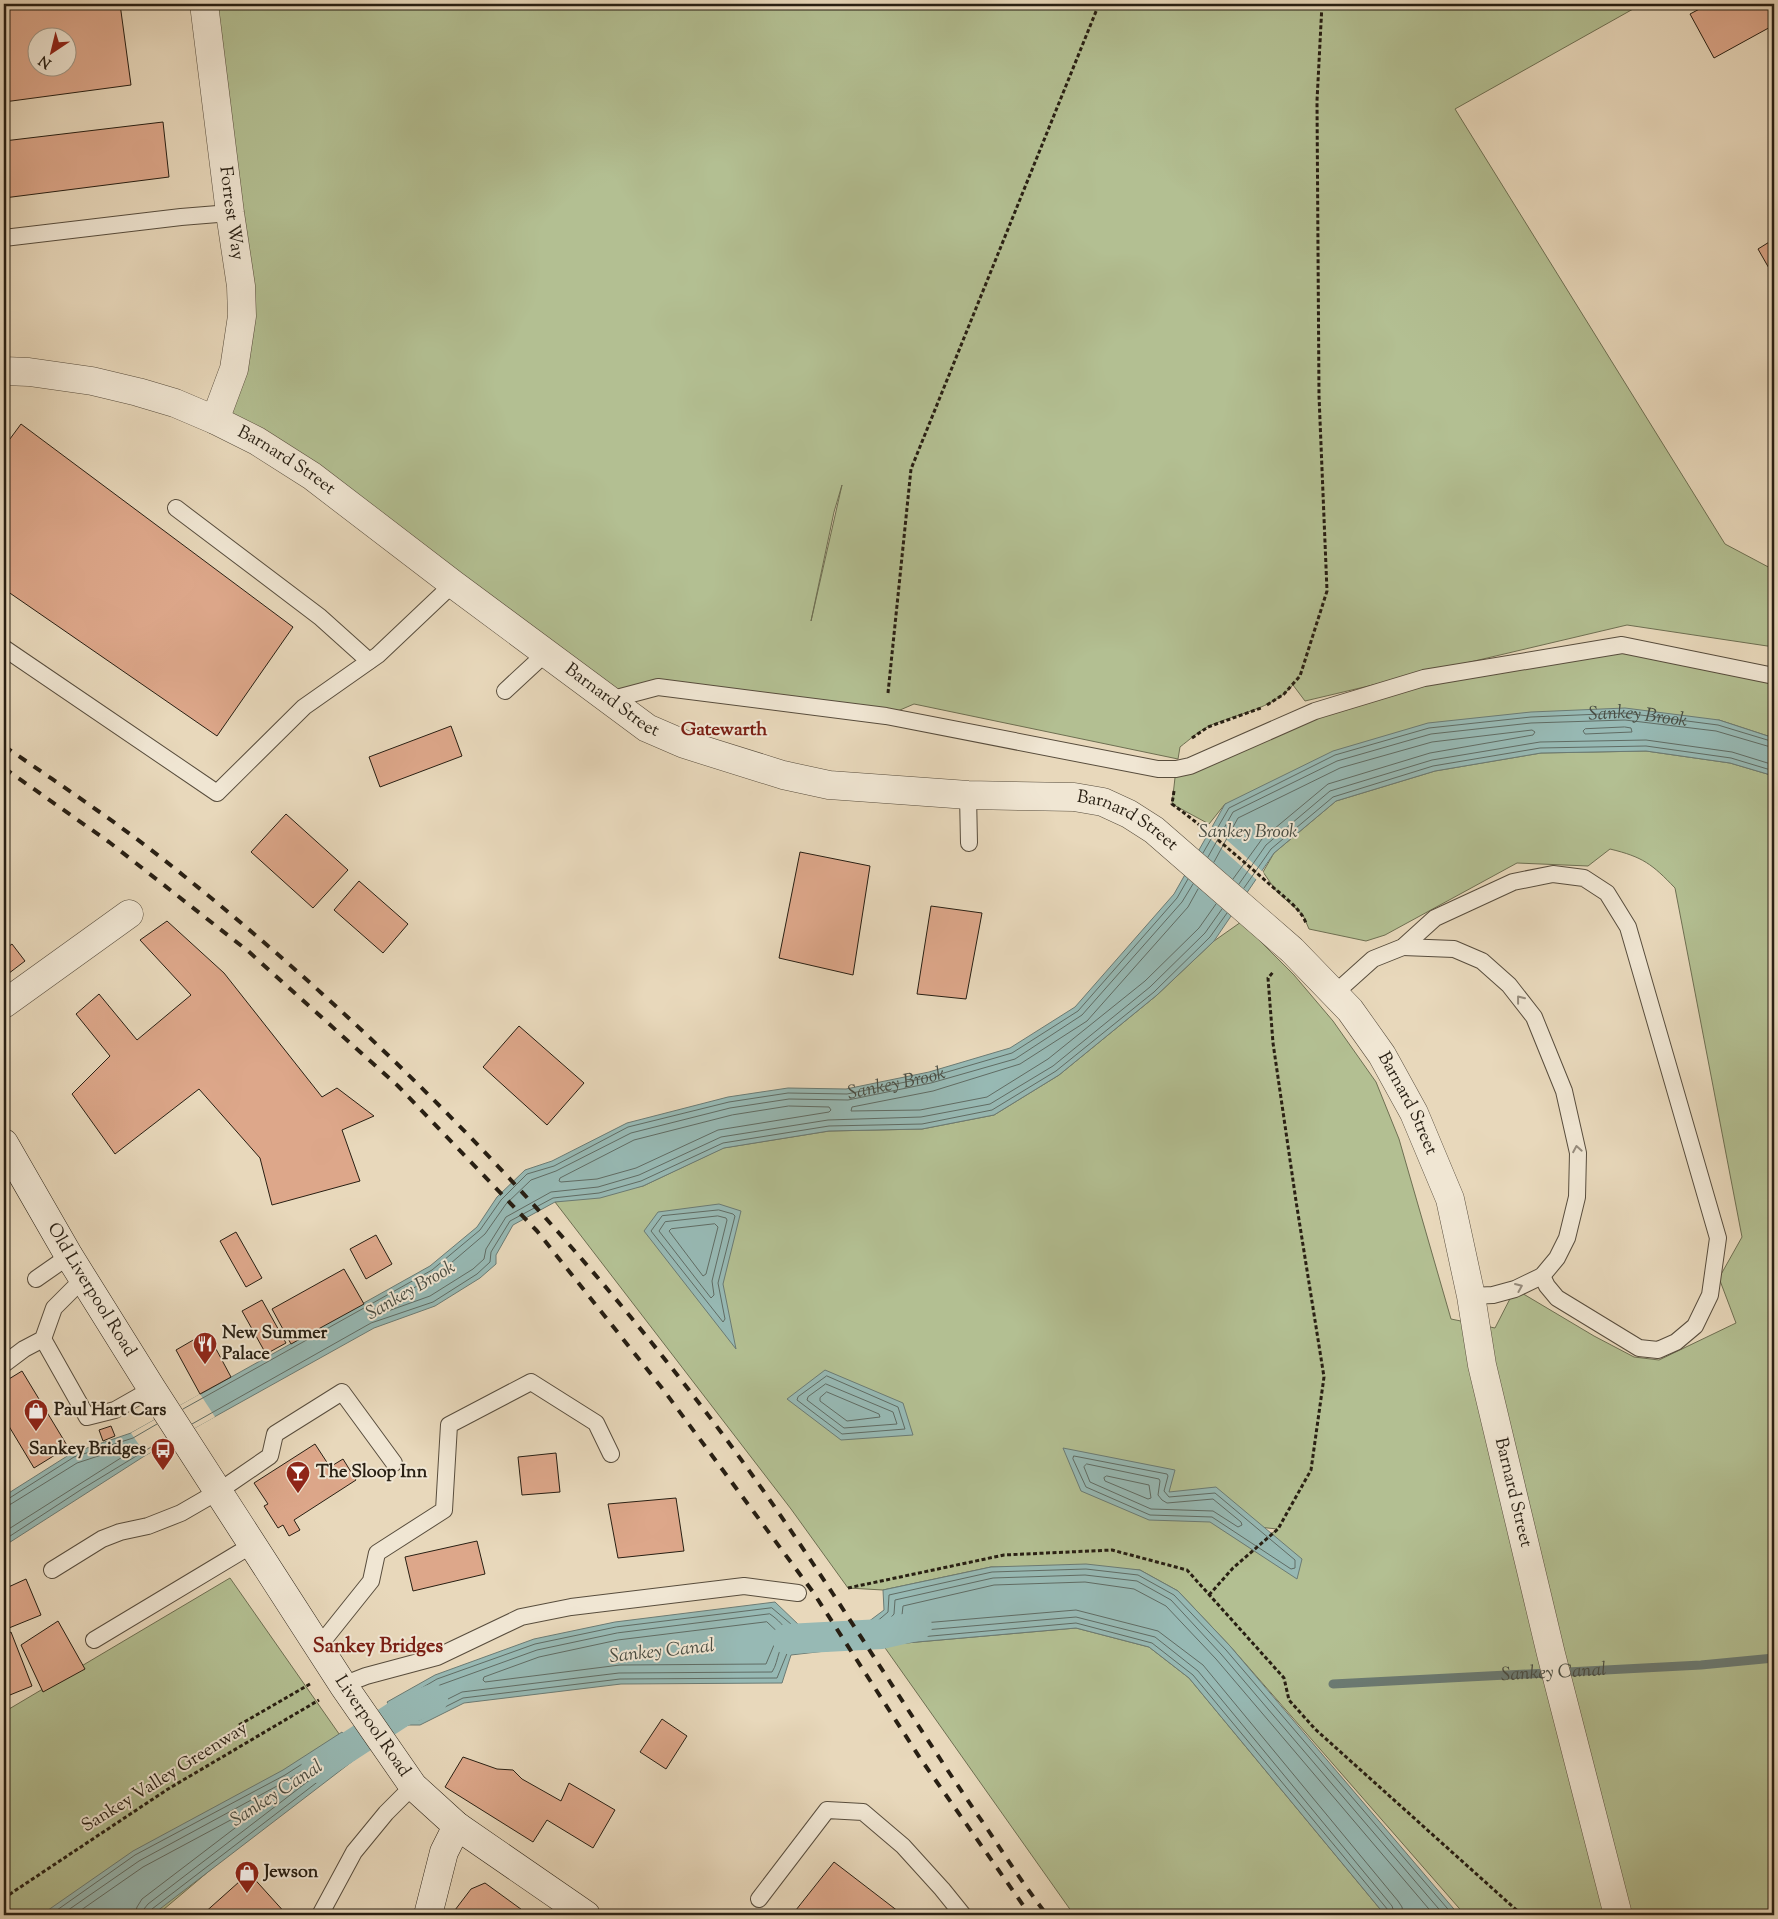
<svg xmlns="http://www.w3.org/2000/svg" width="1778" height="1919" font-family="'Sorts Mill Goudy',serif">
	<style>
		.green { fill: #b3bf92; stroke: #6e6f52; fill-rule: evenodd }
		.water { fill: #97b9b4; stroke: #6b7b74 }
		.pier { fill: #e8d8bb }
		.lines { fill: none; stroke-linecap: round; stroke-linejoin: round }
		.shore { stroke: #606c64; stroke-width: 1 }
		.stream { stroke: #6b7b74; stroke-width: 9 }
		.canal { stroke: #97b9b4; stroke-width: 30 }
		.building { fill: #dda78a; stroke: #281f13; fill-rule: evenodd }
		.lane-casing { stroke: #584d3d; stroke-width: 18 }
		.street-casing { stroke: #584d3d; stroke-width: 29 }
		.secondary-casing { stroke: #281f13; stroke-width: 29 }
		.path { stroke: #281f13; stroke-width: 3; stroke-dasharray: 4 2.5; stroke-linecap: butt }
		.lane { stroke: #f0e6d3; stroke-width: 16 }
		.street { stroke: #f0e6d3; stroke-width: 28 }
		.secondary { stroke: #f0e6d3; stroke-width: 28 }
		.rail { stroke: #281f13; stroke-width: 4; stroke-dasharray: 9 9; stroke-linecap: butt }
		.oneway { stroke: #968c7d }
		.labels { text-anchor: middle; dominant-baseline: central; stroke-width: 4; stroke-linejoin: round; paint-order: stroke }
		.street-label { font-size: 18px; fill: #281f13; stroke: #f0e6d3 }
		.poi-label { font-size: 18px; font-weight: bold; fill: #281f13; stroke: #f0e6d3; text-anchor: start }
		.water-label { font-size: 19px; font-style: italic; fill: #494d43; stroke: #f0e6d3 }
		.neighbourhood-label { font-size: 19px; font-weight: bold; fill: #7a1f14; stroke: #f0e6d3 }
		.quarter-label { font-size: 20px; font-weight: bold; fill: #7a1f14; stroke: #f0e6d3 }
	</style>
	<rect width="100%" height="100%" fill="#e8d8bb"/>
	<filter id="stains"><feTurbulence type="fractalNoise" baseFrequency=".004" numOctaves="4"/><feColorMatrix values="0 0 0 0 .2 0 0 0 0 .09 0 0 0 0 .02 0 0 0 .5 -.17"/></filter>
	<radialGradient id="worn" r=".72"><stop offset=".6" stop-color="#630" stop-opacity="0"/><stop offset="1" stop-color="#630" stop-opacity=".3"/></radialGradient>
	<!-- green -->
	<g class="green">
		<path d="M204 4H1642L1455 109 1725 544 1774 570V647L1627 625 1305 701 1293 685C1271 710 1238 713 1209 726 1199 731 1189 740 1180 747L1178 759 914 704 886 716 658 687 609 700 215 420 239 341ZM842 485 811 621 834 512Z"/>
		<polygon points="1622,645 1774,676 1774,738 1719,720 1225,804 1209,824 1172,804 1176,769 1424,678"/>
		<path d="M1646 751 1730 763 1774 776V1915H1465L1230 1646 1178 1591 1140 1570 991 1567 883 1590 848 1588 791 1509 555 1202 643 1186 723 1148 829 1131 922 1129 994 1115 1059 1075 1157 995 1214 941 1241 922 1294 975 1333 1021 1376 1082 1399 1139 1451 1319 1495 1328 1515 1289 1594 1336 1634 1357 1659 1360 1736 1323 1719 1278 1742 1237 1675 888C1652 864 1643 857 1610 849L1588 866 1517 863 1385 935 1366 941 1309 929 1303 915 1277 892 1263 872 1274 853 1336 801 1435 771 1541 753ZM1212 1522 1277 1529V1530L1249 1547Z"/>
		<polygon points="230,1578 351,1751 157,1915 4,1915 4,1712"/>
		<polygon points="1076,1628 1149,1647 1189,1678 1385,1915 1074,1915 883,1645"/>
	</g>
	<!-- water -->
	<g class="water">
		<polygon points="1625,708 1719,720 1774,738 1774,776 1730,763 1646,751 1541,753 1435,771 1336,801 1274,853 1214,941 1157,995 1059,1075 994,1115 922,1129 829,1131 724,1148 643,1186 600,1198 555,1202 513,1225 496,1255 496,1264 480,1278 435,1306 374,1328 146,1455 4,1546 4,1496 72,1453 131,1433 430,1266 477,1227 497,1197 525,1170 552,1161 627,1123 728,1097 788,1088 846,1089 929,1072 1010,1048 1075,1007 1174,894 1225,804 1333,751 1428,723 1531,712"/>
		<polygon points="719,1204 741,1211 723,1284 736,1349 644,1231 658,1212"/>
		<polygon points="825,1370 903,1403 913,1435 841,1440 787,1399"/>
		<polygon points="1063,1448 1175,1470 1169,1492 1216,1487 1302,1559 1297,1579 1210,1522 1149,1520 1081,1491"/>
		<polygon points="1086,1564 1140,1570 1178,1591 1230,1646 1459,1915 1385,1915 1189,1678 1149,1647 1076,1628 883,1645 868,1622 884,1610 883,1590 991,1567"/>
		<polygon points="775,1602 800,1626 819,1624 834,1650 791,1655 782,1683 621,1684 464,1703 420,1725 409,1725 403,1727 387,1702 435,1675 534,1639 615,1622"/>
		<polygon points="342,1732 358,1757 152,1915 41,1915 133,1851 283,1770"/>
	</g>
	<!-- pier -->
	<g class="pier">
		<polygon points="1210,825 1264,873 1258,881 1205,834"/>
		<polygon points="200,1394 215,1417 146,1455 131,1433"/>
	</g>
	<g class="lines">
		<!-- shore -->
		<g class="shore">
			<polygon points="1625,727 1631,728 1632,732 1585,734 1583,731 1585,729"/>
			<path id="s1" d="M1203 853 1229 808 1335 755 1429 728 1531 717 1625 713 1718 725 1774 742"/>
			<polyline points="1208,857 1233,812 1337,761 1431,734 1531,723 1625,720 1716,731 1774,748"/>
			<polyline points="1214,862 1238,818 1340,768 1432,742 1532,730 1535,732 1533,735 1430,753 1328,784 1262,839 1233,879"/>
			<polyline points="1193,884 1182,902 1082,1015 1015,1059 931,1083 848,1100 789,1099 730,1108 631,1133 556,1171 531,1180 506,1204 485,1234 437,1275 372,1311 371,1315 374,1316 430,1296 473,1269 484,1259 486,1249 506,1217 551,1192 598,1187 639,1175 721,1137 828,1120 921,1117 990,1104 1053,1066 1150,987 1205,933 1222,909"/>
			<polyline points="1239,884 1266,845 1330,791 1432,760 1540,742 1646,740 1732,752 1774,765"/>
			<polyline points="1244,888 1271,849 1333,797 1433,766 1540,748 1646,746 1731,758 1774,771"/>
			<polyline points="1198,889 1188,907 1087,1021 1020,1064 933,1091 852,1107 851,1111 920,1110 987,1097 1048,1059 1145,981 1199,928 1216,904"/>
			<polygon points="789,1106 829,1107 831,1110 829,1112 718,1130 636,1168 597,1179 561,1182 559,1181 560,1178 634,1140 732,1115"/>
			<polygon points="719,1210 733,1214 735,1216 718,1283 725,1319 723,1322 651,1231 662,1216"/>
			<polygon points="718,1216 726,1218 727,1220 712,1281 714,1295 711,1298 659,1231 665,1222"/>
			<polygon points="715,1224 718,1227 706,1274 703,1276 669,1231 671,1229"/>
			<polygon points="827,1376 898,1407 905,1429 842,1434 797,1400 798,1397"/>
			<polygon points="826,1384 893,1412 897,1424 844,1428 807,1400 808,1397"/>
			<polygon points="827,1392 879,1414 880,1417 847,1421 820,1401 820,1398"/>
			<path id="s2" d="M183 1409 432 1270 480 1230 501 1200 527 1174 554 1166 628 1127 729 1102 788 1093 847 1094 930 1077 1012 1053 1078 1011 1177 898 1188 879"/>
			<polyline points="192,1424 371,1323 433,1302 477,1274 490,1262 491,1252 510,1221 553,1198 599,1193 641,1181 723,1143 829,1126 922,1124 992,1110 1056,1071 1154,992 1210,937 1227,913"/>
			<polygon points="1074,1456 1167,1474 1168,1476 1164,1491 1169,1497 1215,1493 1295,1560 1295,1568 1291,1569 1212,1517 1150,1515 1086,1487 1073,1459"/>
			<polygon points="1087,1464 1159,1479 1160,1481 1158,1495 1162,1500 1167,1503 1213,1499 1241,1522 1242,1525 1238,1527 1213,1511 1151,1509 1090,1482 1084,1467"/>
			<polygon points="1107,1476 1149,1485 1151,1498 1148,1499 1105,1481 1104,1478"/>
			<polyline points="4,1499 8,1499 74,1457 133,1438 157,1424"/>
			<polyline points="4,1506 11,1504 77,1463 132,1445 135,1446 135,1449 4,1532"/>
			<polyline points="4,1540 82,1489 166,1438"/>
			<polygon points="772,1608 798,1630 816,1630 824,1644 822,1646 788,1651 777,1678 620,1679 463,1698 419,1720 405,1720 395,1706 396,1703 437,1679 535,1644 616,1627"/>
			<path d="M770 1614C789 1627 785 1638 812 1636L814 1639 812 1641C801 1642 784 1640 779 1653 777 1659 776 1666 772 1672L619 1673 462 1692 418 1714 408 1713 404 1708 405 1705 440 1685 537 1650 617 1633Z"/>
			<polygon points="767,1622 782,1636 774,1645 766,1664 620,1665 485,1682 483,1680 484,1677 539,1657 618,1640"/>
			<polyline points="50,1915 135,1855 285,1775 338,1741 342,1741 350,1754 350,1757 152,1909 149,1915"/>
			<polyline points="61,1915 139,1861 288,1780 337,1749 340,1750 342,1753 341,1756 148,1904 144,1909 143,1915"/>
			<polyline points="74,1915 143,1867 253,1808 256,1808 256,1812 142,1899 137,1907 135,1915"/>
			<polyline points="1389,1915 1388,1910 1193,1675 1152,1643 1076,1623 887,1640 875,1623 888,1612 889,1595 992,1572 1086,1569 1138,1575 1174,1595 1226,1650 1453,1915"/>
			<polyline points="1395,1915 1392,1906 1198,1671 1155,1637 1076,1617 890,1633 884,1625 894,1614 895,1600 993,1578 1085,1575 1137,1581 1171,1600 1221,1654 1444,1915"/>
			<polyline points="1403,1915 1402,1907 1398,1901 1203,1665 1158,1631 1076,1610 900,1625 898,1622 902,1615 903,1606 994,1585 1085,1582 1134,1589 1166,1606 1216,1659 1434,1915"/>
		</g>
		<!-- stream -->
		<path class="stream" id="s3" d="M1333 1684 1701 1665 1774 1658"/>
		<!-- canal -->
		<g class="canal">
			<polyline points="787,1639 882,1634 917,1626"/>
			<polyline points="316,1768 405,1710 433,1699"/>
		</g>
	</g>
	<!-- building -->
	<g class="building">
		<path d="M4 4H120L131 85 4 102ZM38 38H68V68H38Z"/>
		<polygon points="1709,4 1774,4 1774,25 1714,58 1690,14"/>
		<polygon points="163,122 169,177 4,198 4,141"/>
		<polygon points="1774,239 1774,277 1758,249"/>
		<polygon points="21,424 293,627 217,736 4,589 4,447"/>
		<polygon points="451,726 462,756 380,787 369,757"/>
		<polygon points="286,814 348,870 313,908 251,852"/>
		<polygon points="800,852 870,866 853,975 779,958"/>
		<polygon points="359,881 408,924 383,953 334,910"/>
		<polygon points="931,906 982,913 966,999 917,994"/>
		<polygon points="167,921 224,973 322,1097 337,1088 374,1116 342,1130 360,1181 272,1205 260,1158 199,1089 115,1154 72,1094 110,1056 76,1014 99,994 137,1040 191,995 140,940"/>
		<polygon points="12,944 25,961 4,977 4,950"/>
		<polygon points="519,1026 584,1083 547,1125 483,1067"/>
		<polygon points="236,1232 262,1278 246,1287 220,1241"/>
		<polygon points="376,1235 392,1264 366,1279 350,1249"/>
		<polygon points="344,1269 364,1304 291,1344 272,1309"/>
		<polygon points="262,1300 286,1343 266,1354 242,1311"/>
		<polygon points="195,1339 202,1351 206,1349 209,1353 216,1349 231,1377 200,1394 176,1350"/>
		<polygon points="22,1371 68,1447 34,1468 4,1418 4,1382"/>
		<polygon points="111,1426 115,1436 103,1441 99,1430"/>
		<polygon points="315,1444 330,1467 343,1459 356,1480 294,1520 300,1530 289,1536 283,1525 278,1528 264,1506 268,1504 254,1483"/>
		<polygon points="556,1453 560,1492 522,1495 518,1457"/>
		<polygon points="676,1498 684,1551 618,1558 608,1504"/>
		<polygon points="477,1541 485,1574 413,1591 405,1557"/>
		<polygon points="26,1579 41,1615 4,1630 4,1589"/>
		<polygon points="58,1621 85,1669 43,1692 21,1645"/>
		<polygon points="11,1632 32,1686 5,1697 4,1635"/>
		<polygon points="662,1719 687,1736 666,1769 640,1752"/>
		<polygon points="463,1757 497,1769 513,1770 522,1779 561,1801 569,1783 615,1810 593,1848 547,1820 533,1842 445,1787"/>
		<polygon points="834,1862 903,1915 792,1915"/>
		<polygon points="249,1873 287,1915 202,1915"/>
		<polygon points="485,1883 529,1915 453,1915 455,1910 471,1889"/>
	</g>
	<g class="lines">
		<defs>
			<g id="lane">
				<polyline points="4,238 181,217 230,213"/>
				<polyline points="176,508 320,617 369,661"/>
				<polyline points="4,648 217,793 304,707 378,655 453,584"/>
				<polyline points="505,691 546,653"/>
				<polyline points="609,700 658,687 886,716 1158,769 1176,769 1190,766 1315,711 1424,678 1622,645 1774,676"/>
				<polyline points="968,795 969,843"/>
				<polyline points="1403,947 1454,949 1482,961 1509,985 1534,1017 1564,1091 1578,1153 1577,1197 1567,1238 1557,1258 1542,1276 1515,1289 1493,1295 1471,1296"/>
				<polyline points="1334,994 1373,959 1403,947 1435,918 1513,882 1553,874 1584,878 1607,893 1628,927 1718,1238 1710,1295 1695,1326 1676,1342 1658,1350 1639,1348 1557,1298 1547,1286 1542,1276"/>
				<polyline points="36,1279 69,1256"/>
				<polyline points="43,1339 87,1417 115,1410 152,1389"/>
				<polyline points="4,1364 24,1349 43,1339 54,1308 83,1279"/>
				<polyline points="52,1570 102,1539 120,1532 148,1526 181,1513 219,1491 270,1456 275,1434 342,1392 394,1463"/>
				<polyline points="94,1640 252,1545"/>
				<polyline points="319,1646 371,1581 377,1553 444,1510 449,1425 531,1382 596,1423 611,1454"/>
				<polyline points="343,1685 366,1676 437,1657 521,1617 571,1607 744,1586 798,1593"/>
				<polyline points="759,1899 827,1810 863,1812 903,1846 942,1889 963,1915"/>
				<polyline points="320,1915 354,1852 386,1813 413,1786"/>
			</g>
			<g id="street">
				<path id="s4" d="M204 4 230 213 241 286 242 316 234 369 215 420"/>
				<path id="s5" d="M4 371 29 372 92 381 138 392 175 403 215 420 257 441 312 476 453 584 647 728 684 744 783 775 829 785 968 795 1074 797 1103 802 1129 814 1154 830 1292 950 1350 1010 1382 1055 1414 1113 1450 1199 1471 1296 1482 1365 1551 1654 1618 1915"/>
				<polyline points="4,1004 129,914"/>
			</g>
			<g id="secondary">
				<path id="s6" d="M4 1143 69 1256 152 1389 343 1685 413 1786 457 1826 586 1915"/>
				<polyline points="428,1915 444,1852 457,1826"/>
			</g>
		</defs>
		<!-- lane casing -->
		<use href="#lane" class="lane-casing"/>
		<!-- street casing -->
		<use href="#street" class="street-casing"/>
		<!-- secondary casing -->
		<use href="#secondary" class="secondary-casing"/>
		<!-- path -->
		<g class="path">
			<polyline points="888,693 911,469 1099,4"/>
			<polyline points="1267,705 1284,694 1300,676 1327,591 1319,396 1317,101 1322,4"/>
			<polyline points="1192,738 1208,727 1261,708"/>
			<path d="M1174 791 1172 804C1205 828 1236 855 1267 882 1280 894 1300 907 1306 923"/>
			<polyline points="848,1588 1004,1555 1112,1550 1187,1570 1284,1678 1289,1700 1315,1729 1522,1915"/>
			<polyline points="1209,1595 1233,1568 1278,1529 1311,1470 1324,1377 1296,1201 1273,1043 1268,978 1274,971"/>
			<polyline points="239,1725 310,1684"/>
			<polyline points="4,1898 168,1789 319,1700"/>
		</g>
		<!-- lane -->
		<use href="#lane" class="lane"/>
		<!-- street -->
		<use href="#street" class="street"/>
		<!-- secondary -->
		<use href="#secondary" class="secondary"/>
		<!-- rail -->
		<g class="rail">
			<path d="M4 746C65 788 127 829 184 876 391 1042 575 1234 732 1447 823 1571 901 1704 988 1830 1007 1859 1026 1888 1047 1915"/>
			<polyline points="4,768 109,842 248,951 398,1086 537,1231 662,1388 813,1592 920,1758 1030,1915"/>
		</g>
	</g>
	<!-- one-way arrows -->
	<defs><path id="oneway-chevron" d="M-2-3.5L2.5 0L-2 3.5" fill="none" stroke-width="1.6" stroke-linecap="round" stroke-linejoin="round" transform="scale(1.25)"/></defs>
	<g class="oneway">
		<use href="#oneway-chevron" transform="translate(1520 999) rotate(-128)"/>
		<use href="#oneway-chevron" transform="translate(1577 1149) rotate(-100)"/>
		<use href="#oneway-chevron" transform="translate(1519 1287) rotate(-23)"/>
	</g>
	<!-- icons -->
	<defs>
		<symbol id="restaurant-pin" viewBox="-11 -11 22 30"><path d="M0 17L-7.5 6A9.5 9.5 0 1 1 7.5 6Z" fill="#8f2418" stroke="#f0e6d3"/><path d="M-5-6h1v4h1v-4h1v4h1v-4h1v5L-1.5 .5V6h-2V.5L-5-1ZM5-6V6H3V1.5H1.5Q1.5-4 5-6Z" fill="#fff"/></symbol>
		<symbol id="shop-pin" viewBox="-11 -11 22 30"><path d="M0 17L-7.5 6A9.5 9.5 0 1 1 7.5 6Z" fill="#8f2418" stroke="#f0e6d3"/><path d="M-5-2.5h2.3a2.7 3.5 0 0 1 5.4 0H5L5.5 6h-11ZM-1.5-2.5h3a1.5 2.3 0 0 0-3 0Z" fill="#fff"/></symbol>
		<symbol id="bus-pin" viewBox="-11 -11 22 30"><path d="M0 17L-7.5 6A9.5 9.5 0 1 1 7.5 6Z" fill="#8f2418" stroke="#f0e6d3"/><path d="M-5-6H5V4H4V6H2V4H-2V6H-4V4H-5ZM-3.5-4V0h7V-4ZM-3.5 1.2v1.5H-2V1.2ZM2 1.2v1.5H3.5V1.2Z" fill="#fff"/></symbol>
		<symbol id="bar-pin" viewBox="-11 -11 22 30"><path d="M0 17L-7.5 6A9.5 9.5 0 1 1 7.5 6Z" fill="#8f2418" stroke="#f0e6d3"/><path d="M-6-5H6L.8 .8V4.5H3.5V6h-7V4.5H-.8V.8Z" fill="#fff"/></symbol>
	</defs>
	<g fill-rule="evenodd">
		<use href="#restaurant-pin" x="191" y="1330" width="28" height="38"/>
		<use href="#shop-pin" x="22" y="1397" width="28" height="38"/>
		<use href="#bus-pin" x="149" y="1436" width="28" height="38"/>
		<use href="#bar-pin" x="284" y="1459" width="28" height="38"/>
		<use href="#shop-pin" x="233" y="1859" width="28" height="38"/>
	</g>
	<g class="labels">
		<!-- street labels -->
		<g class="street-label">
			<text stroke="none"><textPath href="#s4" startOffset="211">Forrest Way</textPath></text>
			<text stroke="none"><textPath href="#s5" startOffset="300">Barnard Street</textPath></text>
			<text stroke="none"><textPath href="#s5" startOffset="705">Barnard Street</textPath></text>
			<text stroke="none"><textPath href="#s5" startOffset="1245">Barnard Street</textPath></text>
			<text stroke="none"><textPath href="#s5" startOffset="1650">Barnard Street</textPath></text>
			<text stroke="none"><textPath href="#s6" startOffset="171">Old Liverpool Road</textPath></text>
			<text stroke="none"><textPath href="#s5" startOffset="2055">Barnard Street</textPath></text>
			<text stroke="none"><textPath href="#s6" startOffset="690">Liverpool Road</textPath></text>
			<text transform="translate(165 1778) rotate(-32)">Sankey Valley Greenway</text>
		</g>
		<!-- poi labels -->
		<g class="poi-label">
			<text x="222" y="1334">New Summer<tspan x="222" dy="21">Palace</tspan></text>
			<text x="54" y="1411">Paul Hart Cars</text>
			<text x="146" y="1450" text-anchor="end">Sankey Bridges</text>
			<text x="316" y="1473">The Sloop Inn</text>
			<text x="264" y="1873">Jewson</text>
		</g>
		<!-- water labels -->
		<g class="water-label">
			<text stroke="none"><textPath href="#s1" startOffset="478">Sankey Brook</textPath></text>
			<text x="1248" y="832">Sankey Brook</text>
			<text stroke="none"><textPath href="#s2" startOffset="806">Sankey Brook</textPath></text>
			<text transform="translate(411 1291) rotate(-30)">Sankey Brook</text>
			<text transform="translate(662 1652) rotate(-6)">Sankey Canal</text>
			<text stroke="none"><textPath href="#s3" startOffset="221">Sankey Canal</textPath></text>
			<text transform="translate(277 1794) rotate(-33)">Sankey Canal</text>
		</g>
		<!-- neighbourhood labels -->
		<g class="neighbourhood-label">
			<text x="724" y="730">Gatewarth</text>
		</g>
		<!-- quarter labels -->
		<g class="quarter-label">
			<text x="378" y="1647">Sankey Bridges</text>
		</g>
	</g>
	<!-- margin -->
	<rect width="1778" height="1919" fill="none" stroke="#e8d8bb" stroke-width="20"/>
	<rect x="5" y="5" width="1768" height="1909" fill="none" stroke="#281f13" stroke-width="2.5"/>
	<rect x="10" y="10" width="1758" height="1899" fill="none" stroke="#281f13"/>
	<!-- north arrow -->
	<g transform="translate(52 52) rotate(215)"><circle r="24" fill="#f0e6d3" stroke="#a09686"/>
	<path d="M0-4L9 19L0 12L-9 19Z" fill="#8f2418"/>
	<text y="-8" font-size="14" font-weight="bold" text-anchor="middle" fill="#281f13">N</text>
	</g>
	<rect width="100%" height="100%" filter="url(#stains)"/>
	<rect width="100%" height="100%" fill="url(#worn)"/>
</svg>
